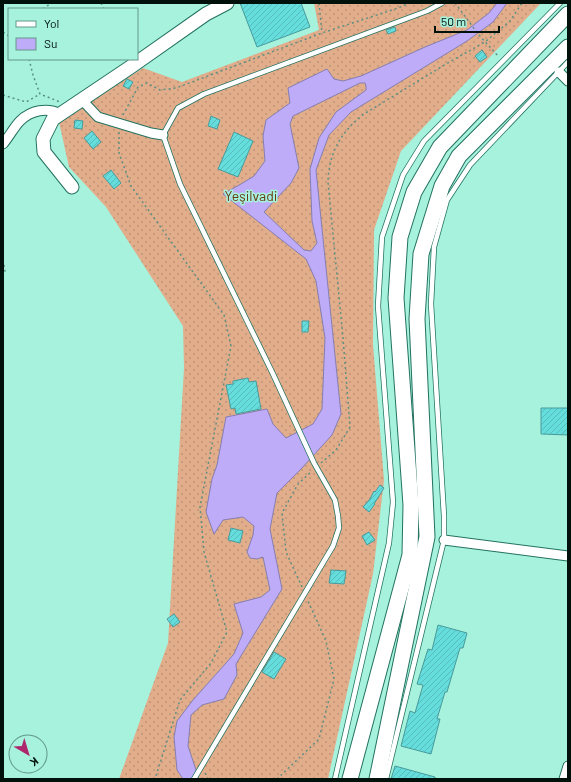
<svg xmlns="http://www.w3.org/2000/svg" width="571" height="782" font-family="Barlow,sans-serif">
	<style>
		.grass { fill: url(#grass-dots) }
		.water { fill: #beacf8; stroke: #857eb1; fill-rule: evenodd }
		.building { fill: url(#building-hatch); stroke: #489b9b }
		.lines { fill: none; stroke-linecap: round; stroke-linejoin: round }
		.lane-casing { stroke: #237260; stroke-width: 6 }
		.street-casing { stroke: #237260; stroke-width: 11 }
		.secondary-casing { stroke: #237260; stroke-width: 15 }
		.primary-casing { stroke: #237260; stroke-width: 17 }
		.path { stroke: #5d8f81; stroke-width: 1.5; stroke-dasharray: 2 3; stroke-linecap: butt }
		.lane { stroke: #fff; stroke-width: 4.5 }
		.street { stroke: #fff; stroke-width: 9 }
		.secondary { stroke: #fff; stroke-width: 13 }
		.primary { stroke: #fff; stroke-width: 15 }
		.labels { text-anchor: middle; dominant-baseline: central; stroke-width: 3; stroke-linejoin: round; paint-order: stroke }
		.park-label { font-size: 14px; fill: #673813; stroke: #a6f2dd }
	</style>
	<defs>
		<pattern id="grass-dots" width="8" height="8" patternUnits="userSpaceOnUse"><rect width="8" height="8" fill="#e1ad8b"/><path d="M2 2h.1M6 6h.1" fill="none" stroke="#bf9477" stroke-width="1.8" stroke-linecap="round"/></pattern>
		<pattern id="building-hatch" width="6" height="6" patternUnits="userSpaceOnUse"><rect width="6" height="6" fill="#65dddc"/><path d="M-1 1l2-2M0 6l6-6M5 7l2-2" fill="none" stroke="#56bdbc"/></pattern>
	</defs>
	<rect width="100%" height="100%" fill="#a6f2dd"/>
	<!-- grass -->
	<polygon class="grass" points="314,3 541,3 401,151 374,230 373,345 384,480 373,574 328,779 119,779 168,643 184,368 183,326 106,207 69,167 59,122 143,68 182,82 319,30"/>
	<!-- water -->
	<path class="water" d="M497 3H507L493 22 467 41 351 112 329 135 316 170 341 414 332 435 301 469 277 493 270 529 282 589 236 664 237 675 224 699 202 705 191 715 188 746 199 779H183L177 770 174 737 177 721 193 700 234 654 243 633 234 604 261 597 270 590 263 557 257 559 250 558 247 552 253 535 254 526 243 517 223 520 214 534 206 512 212 479 217 465 226 417 267 409 273 424 286 438 313 424 322 409 325 338 316 281 306 259 223 194 241 184 254 176 265 161 263 136 266 120 290 103 288 88 327 69 334 79 343 81 361 76 425 47 467 30 489 13ZM360 83H365L366 86V90L336 112 319 138 310 169 312 221 317 243 311 251 304 250 264 212 291 183 299 168 290 124 293 116Z"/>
	<!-- building -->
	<g class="building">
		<polygon points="240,3 301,3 310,27 257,47"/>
		<polygon points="395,27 396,31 388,34 386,30"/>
		<polygon points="482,50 487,57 480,62 475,56"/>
		<polygon points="127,79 133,82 129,89 123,86"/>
		<polygon points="211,116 220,120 217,129 208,126"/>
		<polygon points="75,120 83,121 82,129 74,128"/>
		<polygon points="92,131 101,142 93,149 84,138"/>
		<polygon points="234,132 253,141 238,177 218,169"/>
		<polygon points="111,170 121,183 114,189 103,176"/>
		<polygon points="302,321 309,321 308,332 302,332"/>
		<polygon points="248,378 249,382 256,381 261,409 236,414 235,408 231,409 226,385 233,384 233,381"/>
		<polygon points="541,408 568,408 568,435 541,434"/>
		<polygon points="380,485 384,488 374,504 375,504 369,512 363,507 370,499 374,491 375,492"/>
		<polygon points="231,528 243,531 240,543 228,540"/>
		<polygon points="369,532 375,540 367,545 362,536"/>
		<polygon points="331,570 346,571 344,584 329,583"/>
		<polygon points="174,614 180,622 173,627 167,619"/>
		<polygon points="438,625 467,633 463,648 460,648 447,692 445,692 437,719 440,719 431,754 401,746 410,711 415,713 423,685 417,684 428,649 432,650"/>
		<polygon points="274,652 286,659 274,679 262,672"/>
		<polygon points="395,766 435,777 435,779 391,779"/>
	</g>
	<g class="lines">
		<defs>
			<g id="lane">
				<polyline points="194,779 333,546 339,528 338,516 335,500 314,463 273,374 180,184 163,135 178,108 204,94 427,11 442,3"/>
				<polyline points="335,779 389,543 393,502 378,306 382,237 403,175 424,141 560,3"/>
				<polyline points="386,779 444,540 444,516 431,304 434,247 447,200 470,165 568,62"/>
			</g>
			<g id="street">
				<polyline points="559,72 568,81"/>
				<polyline points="82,100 98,117 151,133 163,135"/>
				<path d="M3 144C9 137 14 127 20 121 31 110 47 107 61 114"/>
				<polyline points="444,540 568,556"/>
				<polyline points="564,779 568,766"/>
			</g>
			<polyline id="secondary" points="72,187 44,152 43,139 53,119 132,66 206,14 227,3"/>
			<g id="primary">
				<polyline points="350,779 410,555 411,505 396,298 400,237 414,192 440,147 568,14"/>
				<polyline points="377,779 427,537 417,319 421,254 442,186 459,156 568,47"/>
			</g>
		</defs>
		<!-- lane casing -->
		<use href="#lane" class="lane-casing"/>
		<!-- street casing -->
		<use href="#street" class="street-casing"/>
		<!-- secondary casing -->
		<use href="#secondary" class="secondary-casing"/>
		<!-- primary casing -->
		<use href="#primary" class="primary-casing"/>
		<!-- path -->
		<g class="path">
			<polyline points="101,3 104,9"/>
			<polyline points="319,3 322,33"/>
			<polyline points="455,3 479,35 498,56"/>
			<polyline points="43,9 51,3"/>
			<polyline points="3,32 9,36"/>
			<polyline points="29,59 33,75 40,94 60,102"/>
			<polyline points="3,95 26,102 40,94"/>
			<polyline points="123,115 138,87 147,83 160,90 176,88 322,33 398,8 409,3"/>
			<polyline points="119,132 119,153 131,186 224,315 231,346 200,507 204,552 227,632 211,663 180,700 155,779"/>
			<polyline points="3,260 5,271 3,273"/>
			<path d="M321 463 336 450 350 427 343 338 328 182C329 152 341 132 364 114L446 64 485 42 510 21 522 3"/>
			<polyline points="302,587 286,552 282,513 298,484 312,471"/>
			<polyline points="205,773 208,779"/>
			<polyline points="277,779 319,739 334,679 326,641 308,601"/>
		</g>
		<!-- lane -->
		<use href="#lane" class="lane"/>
		<!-- street -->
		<use href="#street" class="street"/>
		<!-- secondary -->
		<use href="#secondary" class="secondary"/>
		<!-- primary -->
		<use href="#primary" class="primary"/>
	</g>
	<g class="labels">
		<!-- park labels -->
		<g class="park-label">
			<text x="251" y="195">Yeşilvadi</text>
		</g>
	</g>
	<!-- border -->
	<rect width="571" height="782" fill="none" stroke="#00110c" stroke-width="8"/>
	<!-- legend -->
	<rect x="8" y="8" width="130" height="52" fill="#a6f2dd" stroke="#649889"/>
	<rect x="16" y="21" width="20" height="6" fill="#ffffff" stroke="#649889"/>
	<text x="44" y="28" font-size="12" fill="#00110c">Yol</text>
	<rect x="16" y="38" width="20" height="12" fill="#beacf8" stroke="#649889"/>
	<text x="44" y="48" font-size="12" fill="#00110c">Su</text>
	<!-- north arrow -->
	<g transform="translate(28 754) rotate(142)"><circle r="19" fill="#a6f2dd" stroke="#649889"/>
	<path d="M0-3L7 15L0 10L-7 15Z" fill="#ae276c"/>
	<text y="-6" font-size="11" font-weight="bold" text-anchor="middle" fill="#00110c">K</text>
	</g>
	<!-- scale -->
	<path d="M435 26v6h64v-6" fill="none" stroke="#00110c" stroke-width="2"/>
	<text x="441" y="26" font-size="12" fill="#00110c" stroke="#a6f2dd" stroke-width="3" paint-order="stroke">50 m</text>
</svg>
